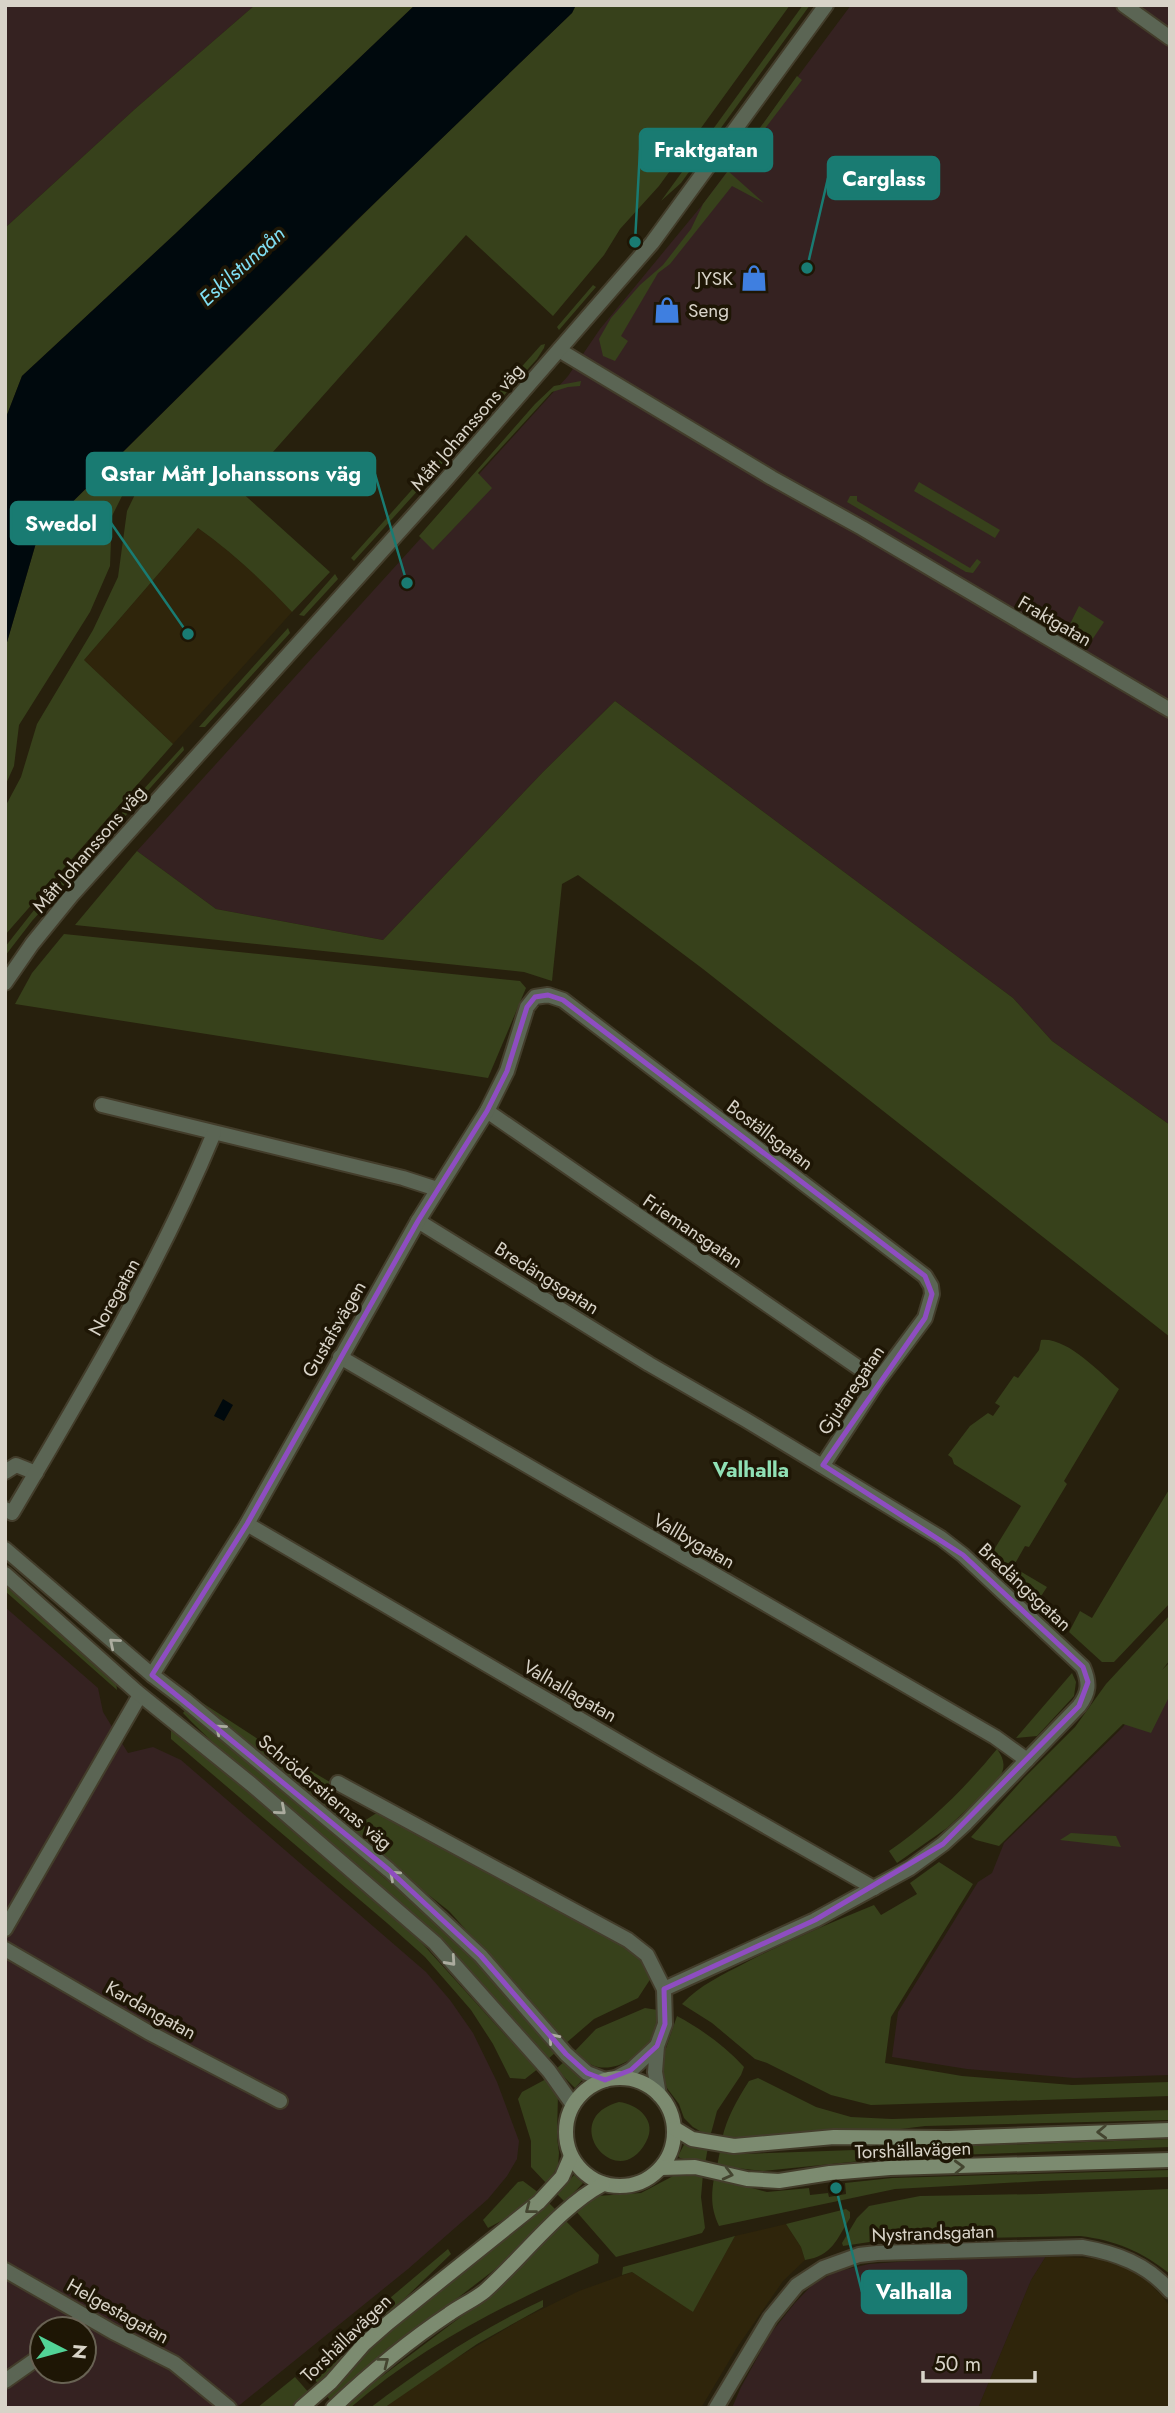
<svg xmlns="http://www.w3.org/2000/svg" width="1175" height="2413" font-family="Jost,sans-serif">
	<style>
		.built { fill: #2f250b }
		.industrial { fill: #352221; fill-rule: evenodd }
		.green { fill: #37411b }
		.water { fill: #00090d }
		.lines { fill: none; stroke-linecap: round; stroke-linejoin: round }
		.minor-casing { stroke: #433d2b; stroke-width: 18 }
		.tertiary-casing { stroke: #433d2b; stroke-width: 18 }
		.secondary-casing { stroke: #433d2b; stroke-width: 18 }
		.minor { stroke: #5b6554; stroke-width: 14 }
		.tertiary { stroke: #5b6554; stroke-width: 14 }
		.secondary { stroke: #7c8b70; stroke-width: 14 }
		.oneway { stroke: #acac9f }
		.oneway2 { stroke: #444530 }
		.marked { fill: none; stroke: #8e4dc1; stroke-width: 5; stroke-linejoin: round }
		.labels { text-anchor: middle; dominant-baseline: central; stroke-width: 7; stroke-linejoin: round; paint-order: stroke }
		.poi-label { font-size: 19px; fill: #d8d3c8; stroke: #1e1605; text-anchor: end }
		.street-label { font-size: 19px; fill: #d8d3c8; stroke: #1e1605 }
		.water-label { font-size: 21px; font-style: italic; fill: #81e0f4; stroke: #1e1605 }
		.neighbourhood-label { font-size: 21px; font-weight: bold; fill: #90e0b5; stroke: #1e1605 }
		.leader { fill: none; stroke: #197b72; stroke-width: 2.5 }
		.callout-dot { fill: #197b72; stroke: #1e1605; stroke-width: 2.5 }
		.callout { fill: #197b72; stroke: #197b72; stroke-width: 2.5 }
		.callout-label { font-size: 21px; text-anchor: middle; font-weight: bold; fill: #fff }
	</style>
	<rect width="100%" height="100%" fill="#27200d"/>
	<!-- built -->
	<g class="built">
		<polygon points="198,528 220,544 265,583 292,612 173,744 84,660"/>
		<polygon points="786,2224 801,2247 805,2260 783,2281 738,2346 701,2408 384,2408 438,2369 522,2319 579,2291 632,2272 693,2311 735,2236"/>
		<polygon points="1046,2256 1101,2259 1127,2268 1148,2282 1163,2297 1170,2307 1170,2408 978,2408 1031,2280"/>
	</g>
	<!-- industrial -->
	<g class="industrial">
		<polygon points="5,5 255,5 135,109 5,228"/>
		<polygon points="851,5 1170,5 1170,1125 1052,1041 1013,998 615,701 543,772 383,940 216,909 137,851 568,376 600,329 703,204"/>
		<path d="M5 1607 98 1688 103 1712 128 1753 153 1747 181 1760 426 1972 450 2000 473 2033 497 2082 519 2141 517 2159 507 2176 488 2199 408 2269 236 2408H5ZM42 2329H84V2371H42Z"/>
		<polygon points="1170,1663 1170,2075 1074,2078 967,2069 892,2057 898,2012 978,1882 992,1873 1004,1843 1123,1727"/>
		<polygon points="1046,2256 1031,2280 978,2408 732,2408 741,2387 771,2333 794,2304 812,2285 835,2272 869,2264 910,2261"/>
	</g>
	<!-- green -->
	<g class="green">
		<polygon points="255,5 415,5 175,234 22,376 5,420 5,228 135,109"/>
		<path d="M576 5H790L659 186 620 229 604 255 553 316 466 235 239 490 330 572 292 612C263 581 233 553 198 528L84 660 173 744 5 935V807L21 777 37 724 93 630 118 577 127 511 142 480 152 468 140 460 112 516 110 566 90 612 19 725 14 766 5 786V649L38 536 389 189 572 13Z"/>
		<polygon points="803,5 810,5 681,183 661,201"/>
		<polygon points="797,76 802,80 757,139 765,146 762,151 750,142"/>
		<polygon points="728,171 764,203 732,186 670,264 658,273 621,336 628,341 615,361 603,356 599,339 611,318 640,285 663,265 691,229 703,204"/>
		<polygon points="593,285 596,287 559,330 557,327"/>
		<polygon points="545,344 544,348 537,359 354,561 351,558 541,345"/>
		<polygon points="581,381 580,386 568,387 552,392 478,473 492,488 433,550 419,536 535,404 554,386"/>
		<polygon points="919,482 1000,530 995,538 914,491"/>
		<polygon points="850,496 857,496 857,501 970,568 977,559 981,562 973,573 966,572 847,502"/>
		<polygon points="335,574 338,579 304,616 299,615"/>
		<polygon points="1079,606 1104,622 1090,643 1067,630"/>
		<polygon points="288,628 290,633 205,727 199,727"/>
		<polygon points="615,701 1013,998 1052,1041 1170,1125 1170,1337 703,969 578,875 562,884 552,981 524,972 75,925 137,851 216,909 383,940 543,772"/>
		<polygon points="183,746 184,750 32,921 5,956 5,947 38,905"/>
		<polygon points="64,934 520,981 526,988 488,1078 15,1004 32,973"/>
		<path d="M1041 1340C1067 1337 1099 1372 1119 1389L1064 1481 1067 1484 1029 1547 1025 1546 1013 1567 1047 1587 1034 1607 987 1561 1021 1506 954 1464 952 1458 948 1455 970 1426 988 1413 993 1416 1000 1406 995 1403 1014 1376 1018 1378 1039 1350Z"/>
		<polygon points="1170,1488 1170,1603 1114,1662 1102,1662 1069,1632 1080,1611 1092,1618"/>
		<polygon points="5,1581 116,1682 117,1690 5,1591"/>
		<polygon points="1170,1615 1170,1660 1162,1670 1170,1662 1170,1695 1151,1733 1123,1724 999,1846 976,1840 971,1837 1024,1778 1075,1727 1106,1684"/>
		<polygon points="1072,1673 1076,1682 1074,1696 1037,1736 1016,1738"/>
		<path d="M198 1700 267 1745 335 1785C326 1807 341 1819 361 1823L375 1814H378L628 1947 653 1975 638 1998 594 2019 565 2044 528 1999 449 1911 407 1878Z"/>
		<path d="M186 1709 456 1939 556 2052 547 2060C476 1988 407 1913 331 1844 282 1800 229 1761 183 1713Z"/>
		<polygon points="171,1726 420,1941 506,2036 539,2068 525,2079 510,2078 493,2044 471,2010 425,1957 387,1923 171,1739"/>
		<path d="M997 1749C1005 1760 1006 1768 998 1780L947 1828 897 1863 889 1851C929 1824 966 1787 997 1749Z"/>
		<polygon points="1071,1833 1116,1836 1121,1847 1060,1840"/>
		<path d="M939 1862 973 1884 891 2017 885 2063 962 2076 1072 2085 1170 2082V2096L871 2105 831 2095 767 2063 755 2059 712 2023 682 2004C700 1985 722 1975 745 1963 787 1941 830 1923 874 1905L881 1915 917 1894 910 1883Z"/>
		<path d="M645 2008 664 2011C660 2022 657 2033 650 2042 639 2058 612 2074 592 2065 586 2062 580 2056 574 2052L596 2029Z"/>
		<path d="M677 2016C701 2029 725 2046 744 2067L741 2075 717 2111 710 2137 693 2127 684 2118 679 2104 667 2088 661 2071 665 2051Z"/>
		<polygon points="565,2061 584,2078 575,2088 556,2069"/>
		<polygon points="548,2078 558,2093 557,2137 559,2153 558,2166 547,2184 531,2167 531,2141 518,2099 522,2092"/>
		<path d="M758 2078 816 2107 851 2117 892 2119 1170 2110V2120L925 2126 860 2134 722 2139C727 2117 737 2100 749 2081Z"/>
		<path d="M619 2102C638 2104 658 2121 646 2142 617 2196 556 2119 619 2102Z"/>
		<polygon points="1170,2139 1170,2147 900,2157 763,2171 717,2166 720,2151 743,2154"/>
		<polygon points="685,2143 708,2147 705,2164 680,2158 678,2156"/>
		<path d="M1170 2170V2177L1042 2181 895 2189 719 2226C711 2209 711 2196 714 2178L767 2192 809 2188 810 2195 828 2193 829 2197 846 2194 845 2183 892 2178Z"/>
		<polygon points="703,2174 701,2197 705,2228 702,2233 616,2257 575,2210 587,2200 597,2196 641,2193 675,2175"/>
		<polygon points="574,2175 583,2183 565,2202 557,2194"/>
		<polygon points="523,2181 539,2193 514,2214 488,2228 483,2220 518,2182"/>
		<path d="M1170 2189V2274C1143 2252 1115 2240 1080 2236L883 2240 843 2246 842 2243 857 2218 869 2206 920 2196 1040 2194Z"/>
		<polygon points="548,2202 557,2211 502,2264 356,2376 331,2401 325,2394 422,2300 458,2270 522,2227"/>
		<path d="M846 2209 850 2212V2218C837 2239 832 2256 805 2260L801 2247 786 2224Z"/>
		<path d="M564 2219 599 2255 598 2263C511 2301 423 2345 350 2408H340L499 2288 519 2269Z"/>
		<polygon points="735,2236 693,2312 632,2272 622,2275 623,2267"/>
		<polygon points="448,2249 451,2254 357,2344 320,2386 306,2369"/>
		<path d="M543 2300V2307L477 2344 384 2408H370C425 2366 481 2329 543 2300Z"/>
		<polygon points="295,2377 310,2394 293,2408 257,2408"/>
	</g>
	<!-- water -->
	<g class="water">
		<polygon points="415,5 576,5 572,13 357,220 38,536 5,649 5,420 22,376 175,234"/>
		<polygon points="223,1399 233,1405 224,1421 214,1416"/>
	</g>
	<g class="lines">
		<defs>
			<g id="minor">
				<polyline points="1124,5 1170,38"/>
				<polyline points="559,350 772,478 862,528 1170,710"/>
				<polyline points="102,1105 403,1178 437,1189"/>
				<polyline points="487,1111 878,1381"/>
				<path d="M418 1221 649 1364 746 1420 941 1538 963 1555 1083 1667C1090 1683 1089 1693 1079 1706L966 1823 943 1844 910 1868 815 1920 664 1989 665 2024 657 2046 655 2072 659 2095"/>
				<polyline points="340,1357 995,1737 1027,1760"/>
				<polyline points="5,1472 16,1465 36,1473"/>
				<path d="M5 1509 12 1513C85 1389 159 1266 214 1133"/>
				<polyline points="247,1524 653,1762 874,1888"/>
				<polyline points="152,1675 247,1524 418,1221 487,1111 507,1071 527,1007 535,997 548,995 563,1000 925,1276 931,1286 932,1294 925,1318 878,1381 823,1465"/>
				<polyline points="338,1783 628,1940 647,1955 664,1989"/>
				<polyline points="5,1929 140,1695"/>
				<polyline points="5,1949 148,2032 280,2101"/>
				<polyline points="616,2078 631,2070 657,2046"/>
				<polyline points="5,2270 113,2332 174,2363 229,2408"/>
				<polyline points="71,2329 83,2315"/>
				<polyline points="5,2381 42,2355"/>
				<path d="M716 2408 770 2318 797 2285 823 2268 859 2255 877 2253 1082 2247C1116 2253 1147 2264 1170 2291"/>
			</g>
			<g id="tertiary">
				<polyline points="5,983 32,944 71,896 443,483 652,243 826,5"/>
				<polyline points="5,1549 152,1675 185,1700 389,1870 481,1956 566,2054 587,2073 605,2080"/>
				<polyline points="5,1574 137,1692 251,1784 435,1943 549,2071 573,2105"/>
			</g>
			<g id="secondary">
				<circle cx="620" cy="2132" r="54"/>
				<polyline points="674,2128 692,2139 734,2146 834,2137 948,2138 1170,2130"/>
				<polyline points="661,2168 695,2167 747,2179 779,2181 830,2173 890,2168 1170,2160"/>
				<polyline points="301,2408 331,2382 364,2344 388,2323 539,2202 562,2177 571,2156"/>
				<path d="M333 2408C369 2374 407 2342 449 2314 460 2306 474 2300 485 2291 522 2258 561 2206 603 2184"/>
			</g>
		</defs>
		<!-- minor casing -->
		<use href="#minor" class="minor-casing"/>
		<!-- tertiary casing -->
		<use href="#tertiary" class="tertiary-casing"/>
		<!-- secondary casing -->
		<use href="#secondary" class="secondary-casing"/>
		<!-- minor -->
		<use href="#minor" class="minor"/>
		<!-- tertiary -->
		<use href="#tertiary" class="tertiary"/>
		<!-- secondary -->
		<use href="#secondary" class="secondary"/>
	</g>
	<!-- one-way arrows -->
	<defs><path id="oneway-chevron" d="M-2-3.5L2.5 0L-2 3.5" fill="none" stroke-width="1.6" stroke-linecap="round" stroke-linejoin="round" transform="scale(1.75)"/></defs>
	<g class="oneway">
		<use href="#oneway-chevron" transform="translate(114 1643) rotate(-140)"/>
		<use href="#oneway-chevron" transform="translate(220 1729) rotate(-140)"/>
		<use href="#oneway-chevron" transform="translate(281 1810) rotate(41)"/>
		<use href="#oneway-chevron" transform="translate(394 1875) rotate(-138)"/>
		<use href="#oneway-chevron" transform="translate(451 1961) rotate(48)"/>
		<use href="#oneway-chevron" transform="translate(553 2038) rotate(-131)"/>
	</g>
	<g class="oneway2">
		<use href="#oneway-chevron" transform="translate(1102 2132) rotate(178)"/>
		<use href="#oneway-chevron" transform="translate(959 2167) rotate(-2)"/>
		<use href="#oneway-chevron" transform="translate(728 2174) rotate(14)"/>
		<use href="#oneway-chevron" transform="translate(530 2209) rotate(142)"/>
		<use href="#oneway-chevron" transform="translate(384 2362) rotate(-38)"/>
	</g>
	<!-- marked area -->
	<path class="marked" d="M548 995 563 1000 925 1276 932 1294 925 1318 823 1465 963 1555 1083 1667 1088 1682 1079 1706 943 1844 815 1920 664 1989 665 2024 657 2046 631 2070 605 2080 587 2073 566 2054 481 1956 389 1870 152 1675 247 1524 418 1221 487 1111 507 1071 527 1007 535 997Z"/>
	<!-- icons -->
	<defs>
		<symbol id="shop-bare" viewBox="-9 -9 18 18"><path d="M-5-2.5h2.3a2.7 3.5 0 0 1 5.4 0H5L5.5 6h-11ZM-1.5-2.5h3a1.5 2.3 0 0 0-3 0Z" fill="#3f7fe0" stroke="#1e1605" stroke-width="2.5" paint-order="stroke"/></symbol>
	</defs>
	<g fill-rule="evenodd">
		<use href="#shop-bare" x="735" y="259" width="38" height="38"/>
		<use href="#shop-bare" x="648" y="291" width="38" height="38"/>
	</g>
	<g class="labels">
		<!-- poi labels -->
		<g class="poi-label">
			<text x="733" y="278">JYSK</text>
			<text x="688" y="310" text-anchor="start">Seng</text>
		</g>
		<!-- street labels -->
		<g class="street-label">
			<text transform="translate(467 427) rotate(-49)">Mått Johanssons väg</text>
			<text transform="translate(1055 621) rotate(30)">Fraktgatan</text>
			<text transform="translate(89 849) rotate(-49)">Mått Johanssons väg</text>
			<text transform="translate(770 1135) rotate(37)">Boställsgatan</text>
			<text transform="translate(693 1231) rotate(34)">Friemansgatan</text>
			<text transform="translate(547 1278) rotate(32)">Bredängsgatan</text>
			<text transform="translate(114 1297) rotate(-61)">Noregatan</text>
			<text transform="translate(334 1329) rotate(-60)">Gustafsvägen</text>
			<text transform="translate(851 1390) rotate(-56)">Gjutaregatan</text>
			<text transform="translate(694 1541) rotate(30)">Vallbygatan</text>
			<text transform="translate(1025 1587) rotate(43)">Bredängsgatan</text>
			<text transform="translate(570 1691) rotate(30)">Valhallagatan</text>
			<text transform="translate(325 1792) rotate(40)">Schröderstiernas väg</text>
			<text transform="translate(151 2010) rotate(29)">Kardangatan</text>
			<text transform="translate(913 2150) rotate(-2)">Torshällavägen</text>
			<text transform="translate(933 2233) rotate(-2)">Nystrandsgatan</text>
			<text transform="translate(118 2311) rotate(29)">Helgestagatan</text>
			<text transform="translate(346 2338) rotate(-44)">Torshällavägen</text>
		</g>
		<!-- water labels -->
		<g class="water-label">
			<text transform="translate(242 266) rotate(-42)">Eskilstunaån</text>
		</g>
		<!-- neighbourhood labels -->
		<g class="neighbourhood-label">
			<text x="751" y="1470">Valhalla</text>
		</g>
	</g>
	<!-- callouts -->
	<path class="leader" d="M635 242L640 150M807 268L828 178M407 583L375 474M188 634L111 523M836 2188L862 2292"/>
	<g class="callout-dot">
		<circle cx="635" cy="242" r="7"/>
		<circle cx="807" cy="268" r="7"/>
		<circle cx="407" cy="583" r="7"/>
		<circle cx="188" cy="634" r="7"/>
		<circle cx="836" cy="2188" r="7"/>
	</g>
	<g class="callout">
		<rect x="640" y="129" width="132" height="42" rx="7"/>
		<rect x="828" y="157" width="111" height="42" rx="7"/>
		<rect x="87" y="453" width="288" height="42" rx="7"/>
		<rect x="11" y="502" width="100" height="42" rx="7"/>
		<rect x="862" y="2271" width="104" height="42" rx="7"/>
	</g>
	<g class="callout-label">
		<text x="706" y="157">Fraktgatan</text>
		<text x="884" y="186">Carglass</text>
		<text x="231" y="481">Qstar Mått Johanssons väg</text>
		<text x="61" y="531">Swedol</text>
		<text x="914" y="2299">Valhalla</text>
	</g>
	<!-- border -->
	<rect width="1175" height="2413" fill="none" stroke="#d8d3c8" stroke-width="14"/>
	<!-- north arrow -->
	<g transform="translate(63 2350) rotate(96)"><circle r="33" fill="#1e1605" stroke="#686253" stroke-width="2"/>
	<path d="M0-5L12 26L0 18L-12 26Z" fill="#52d397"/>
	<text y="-10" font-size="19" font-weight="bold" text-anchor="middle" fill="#d8d3c8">N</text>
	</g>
	<!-- scale -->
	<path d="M923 2371v10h112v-10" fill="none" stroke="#d8d3c8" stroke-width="3.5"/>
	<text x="934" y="2371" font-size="21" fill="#d8d3c8" stroke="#1e1605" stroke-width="5" paint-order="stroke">50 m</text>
</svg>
